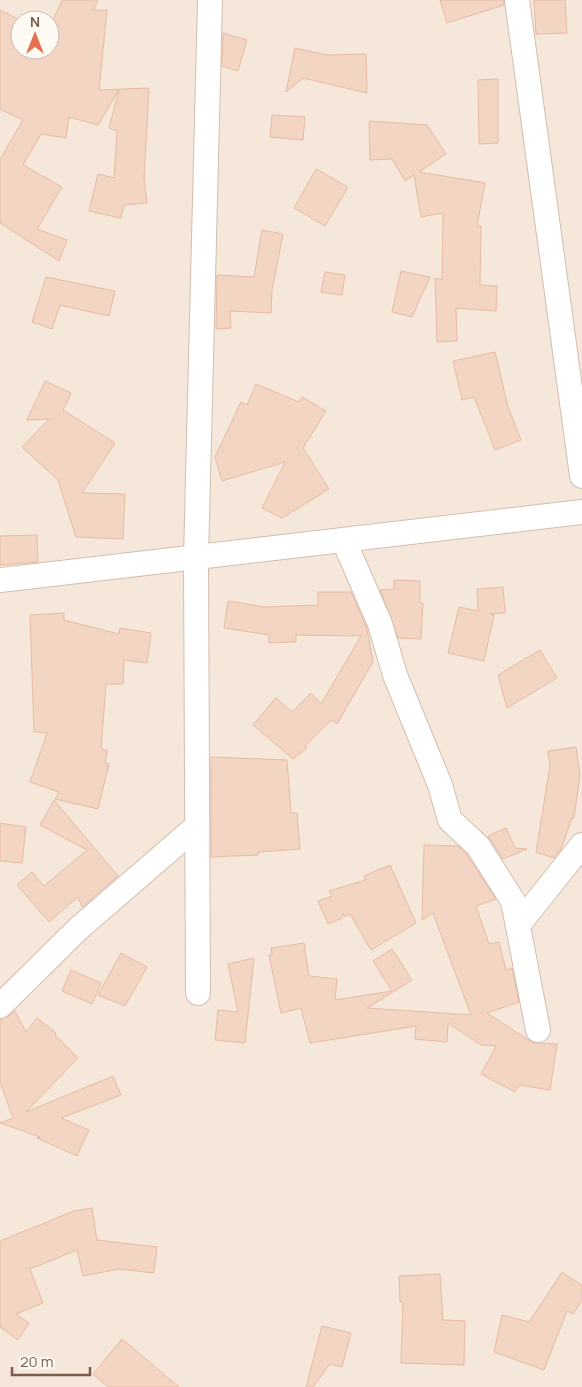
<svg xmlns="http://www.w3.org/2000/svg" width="582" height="1387" font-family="Manrope,sans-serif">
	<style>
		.residential { fill: #f5e8da; fill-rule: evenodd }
		.building { fill: #f3d5c3; stroke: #e6bba3 }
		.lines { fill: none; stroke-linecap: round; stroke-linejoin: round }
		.street-casing { stroke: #d1beb0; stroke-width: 26 }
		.street { stroke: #fff; stroke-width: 24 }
	</style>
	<rect width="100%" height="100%" fill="#fdf6ec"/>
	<!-- residential -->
	<path class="residential" d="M0 0H582V1387H0ZM20 20H50V50H20Z"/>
	<!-- building -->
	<g class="building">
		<polygon points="62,0 98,0 93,10 107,10 99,90 149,88 144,179 147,203 124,205 121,218 89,211 98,174 114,178 117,131 109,128 119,90 98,125 69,117 66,138 41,134 23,165 62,187 37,229 67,240 59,261 0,223 0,159 23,120 0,109 0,10 20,20 20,50 50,50 50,27"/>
		<polygon points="440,0 504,0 504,5 447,23"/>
		<polygon points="534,0 565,0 567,33 536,34"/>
		<polygon points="223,33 247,40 238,71 222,66"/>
		<polygon points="295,48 327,55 366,54 367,93 303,78 286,92"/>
		<polygon points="498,79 498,143 479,144 478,80"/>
		<polygon points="272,115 305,117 303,140 270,137"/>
		<polygon points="369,121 427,125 446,154 419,172 485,183 477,226 481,226 480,285 497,286 496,311 456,308 457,341 437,342 435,278 442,280 443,213 421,217 414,175 405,181 392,159 370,160"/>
		<polygon points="316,169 348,187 325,226 294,208"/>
		<polygon points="262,230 283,234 272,290 271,313 230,311 231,328 216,329 217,275 254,277"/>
		<polygon points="401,271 430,277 412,317 392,312"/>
		<polygon points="325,272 345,275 342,295 321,292"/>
		<polygon points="46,277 115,291 109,316 60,305 52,329 32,322"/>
		<polygon points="495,352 508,407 521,440 495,450 474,397 462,400 453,361"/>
		<polygon points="45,381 71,393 63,410 115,443 82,493 125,494 123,539 76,537 58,480 22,447 49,419 27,420"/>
		<polygon points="256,384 299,402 302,397 326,411 303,448 329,489 282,518 262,508 285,462 222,481 215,457 241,402 247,405"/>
		<polygon points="37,535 38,562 0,565 0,536"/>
		<polygon points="394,580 420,581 420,603 423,603 421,639 398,638 380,590 394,589"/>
		<polygon points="503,587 505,613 490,614 494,615 484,661 448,653 459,607 478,611 477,589"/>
		<polygon points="318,592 351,592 367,629 373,662 337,724 331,720 305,746 307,748 293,759 253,725 276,698 292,712 311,693 321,704 361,636 296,635 296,642 269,643 269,635 224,628 228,601 265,607 318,605"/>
		<polygon points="64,613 64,620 119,634 120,628 151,633 147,663 124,660 123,684 106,684 101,749 107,751 105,763 109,764 98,809 55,799 59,792 30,782 47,733 34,732 30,615"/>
		<polygon points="540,650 557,678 507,708 498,675"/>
		<polygon points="576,747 580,775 574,818 572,818 561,849 554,858 536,852 550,766 548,751"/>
		<polygon points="211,757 287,760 291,813 297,813 300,849 258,852 258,855 211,857"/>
		<polygon points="54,800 118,876 82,907 78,897 49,922 17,885 32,872 44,886 87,850 40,825"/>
		<polygon points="0,823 26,827 22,863 0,861"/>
		<polygon points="506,828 515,848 527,849 503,859 488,836"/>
		<polygon points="424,845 458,846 467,855 496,899 476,906 489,944 499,942 506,970 512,968 519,1002 487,1013 533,1043 557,1044 550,1090 519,1085 515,1092 481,1074 496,1046 481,1045 448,1023 447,1042 415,1039 416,1026 310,1043 301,1008 281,1013 269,955 272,955 271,948 304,943 309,976 337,979 335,1000 392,991 373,961 392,949 412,980 367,1008 471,1015 433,913 422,920"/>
		<polygon points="390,865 416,923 371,950 350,914 345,917 343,913 342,918 328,924 318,901 332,896 329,891 366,880 364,876"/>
		<polygon points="121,953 147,967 125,1006 98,995"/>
		<polygon points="254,958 245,1043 215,1040 218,1010 238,1012 228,964"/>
		<polygon points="71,970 101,983 92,1004 62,991"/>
		<polygon points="15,1011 26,1032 37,1018 56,1033 55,1035 78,1058 26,1112 113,1076 121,1095 61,1118 89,1130 77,1156 37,1138 40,1137 0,1123 13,1118 0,1082 0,1019 9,1016"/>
		<polygon points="92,1208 97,1240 157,1247 154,1273 119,1269 83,1276 77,1250 30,1269 43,1303 16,1314 29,1323 18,1340 0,1327 0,1241 74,1211"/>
		<polygon points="562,1272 582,1285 582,1300 573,1314 567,1311 544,1370 494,1352 502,1315 529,1322"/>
		<polygon points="440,1274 443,1320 465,1321 464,1365 401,1363 403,1302 400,1302 399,1276"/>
		<polygon points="322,1326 351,1333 342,1367 330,1364 313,1387 306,1387"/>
		<polygon points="122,1339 179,1387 108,1387 93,1374"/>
	</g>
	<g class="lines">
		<defs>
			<g id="street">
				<polyline points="517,0 582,476"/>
				<polyline points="344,541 380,624 395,675 440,785 450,820 478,846 513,901 538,1030"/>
				<polyline points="0,580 582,512"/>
				<polyline points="519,924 582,845"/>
				<polyline points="198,993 196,558 210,0"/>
				<polyline points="0,1006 78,929 197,826"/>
			</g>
		</defs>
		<!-- street casing -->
		<use href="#street" class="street-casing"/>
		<!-- street -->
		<use href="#street" class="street"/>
	</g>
	<!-- north arrow -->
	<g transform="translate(35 35)"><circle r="24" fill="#fffaf3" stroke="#cabbb1"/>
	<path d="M0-4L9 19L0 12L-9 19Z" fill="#e76f51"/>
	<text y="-8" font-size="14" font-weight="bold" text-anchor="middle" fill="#7a5c4d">N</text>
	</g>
	<!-- scale -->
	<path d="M12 1367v8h78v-8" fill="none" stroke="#7a5c4d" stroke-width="2.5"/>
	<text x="20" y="1367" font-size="15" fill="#7a5c4d" stroke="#fffaf3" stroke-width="4" paint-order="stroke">20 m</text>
</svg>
